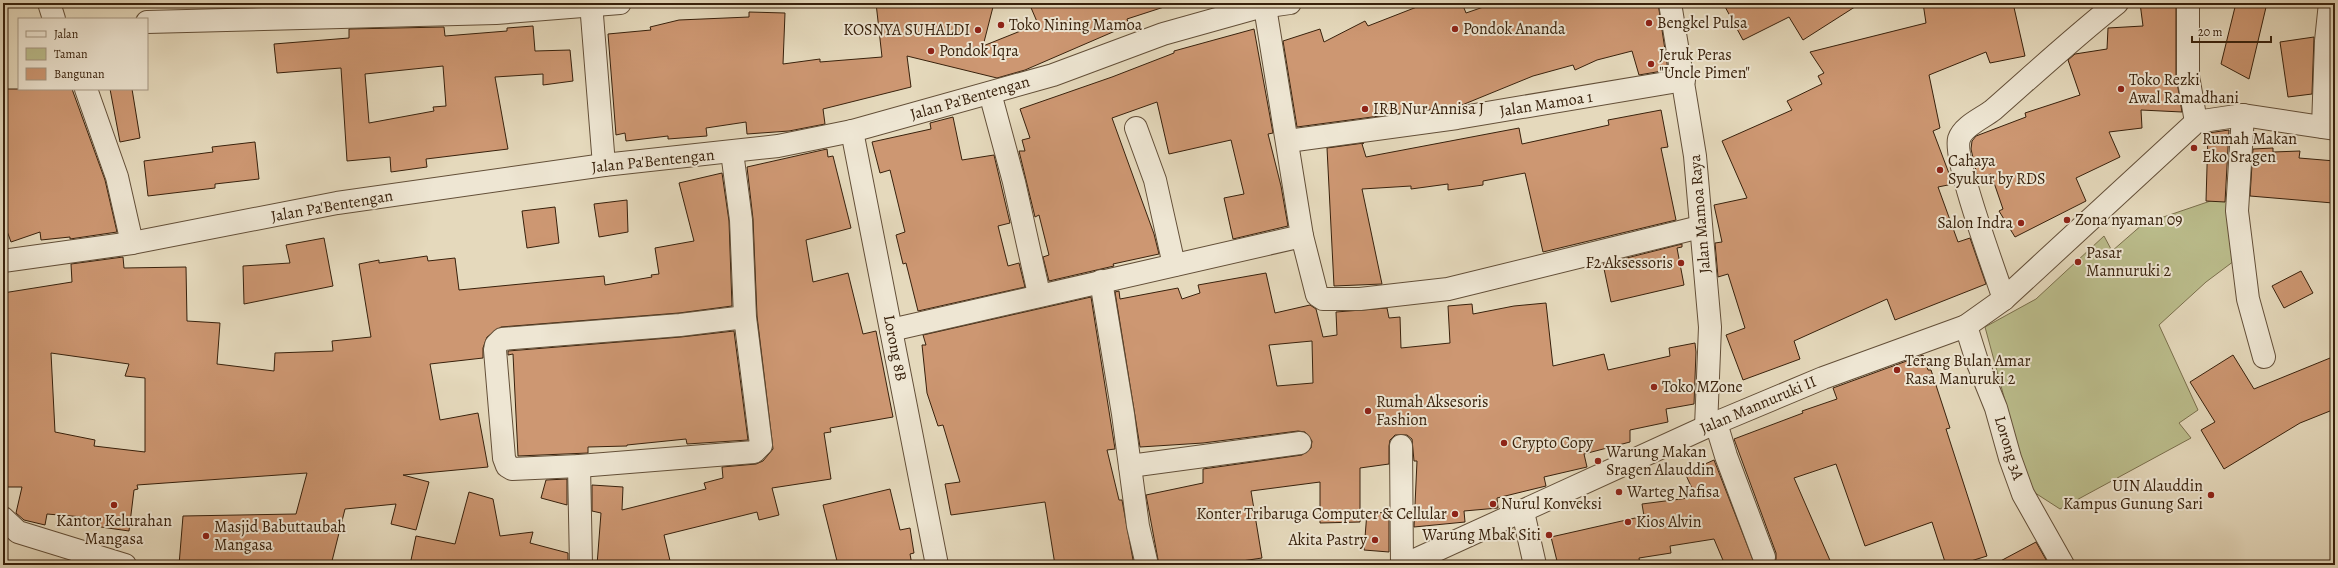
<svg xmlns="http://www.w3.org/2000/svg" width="2338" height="568" font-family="Alegreya,serif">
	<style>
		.green { fill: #bbbd8c; stroke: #7a6f4c }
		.building { fill: #cd9772; stroke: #38210c; fill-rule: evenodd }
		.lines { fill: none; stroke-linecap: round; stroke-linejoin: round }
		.minor-casing { stroke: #634f38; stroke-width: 24 }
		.minor { stroke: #eee6d3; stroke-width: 22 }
		.poi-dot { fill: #8f2418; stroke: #eee6d3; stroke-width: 1.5 }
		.labels { text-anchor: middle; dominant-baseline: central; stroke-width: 4; stroke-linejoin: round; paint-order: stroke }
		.poi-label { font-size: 16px; fill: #38210c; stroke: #eee6d3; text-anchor: start }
		.street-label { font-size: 16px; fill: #38210c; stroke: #eee6d3 }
	</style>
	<rect width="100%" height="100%" fill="#e5d9bc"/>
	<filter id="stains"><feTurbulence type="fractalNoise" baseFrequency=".005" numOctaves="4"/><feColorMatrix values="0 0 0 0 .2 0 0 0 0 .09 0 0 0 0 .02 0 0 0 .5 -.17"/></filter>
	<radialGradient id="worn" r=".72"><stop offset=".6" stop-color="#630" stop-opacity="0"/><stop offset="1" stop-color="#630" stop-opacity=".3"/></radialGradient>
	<!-- green -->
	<polygon class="green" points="2228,195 2234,261 2206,282 2159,325 2198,410 2179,423 2191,438 2060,509 2029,489 1985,327 2036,299 2104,236 2112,251 2143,224"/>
	<!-- building -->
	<g class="building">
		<polygon points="347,3 399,3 347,4"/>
		<polygon points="876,3 994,3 983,46 1038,24 1029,3 1163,3 1164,7 1127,19 1129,25 1025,70 997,78 907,56 911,87 823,109 825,124 789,131 747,134 746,122 706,128 707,136 668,139 668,136 626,141 625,133 616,135 608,34 651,30 650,27 679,20 749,17 749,12 785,13 783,64 820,59 820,62 882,57"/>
		<polygon points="1427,3 1462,3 1466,13 1495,3 1658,3 1668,70 1639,75 1632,51 1597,60 1575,70 1573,65 1533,76 1462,105 1297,127 1283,41 1320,29 1324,42 1365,21 1368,26"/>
		<polygon points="1723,3 1861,3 1803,40 1789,17 1743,40"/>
		<polygon points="1923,3 2013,3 2025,56 1990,63 1986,52 1929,75 1940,128 1933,131 1953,184 1938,187 1958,242 1970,238 1986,284 1895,320 1887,299 1794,341 1800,359 1743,380 1726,335 1745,328 1728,274 1718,277 1715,243 1722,242 1714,205 1747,198 1722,141 1792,110 1787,101 1822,84 1818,76 1824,73 1810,52 1926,23"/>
		<polygon points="2140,3 2176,3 2176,76 2182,112 2141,110 2142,128 2109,132 2120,157 2076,178 2086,201 2015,237 1999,211 2003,209 1991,174 1978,178 1977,175 1971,149 1972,141 1976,136 2026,117 2025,113 2080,95 2068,60 2075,54 2107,49 2108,28 2143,26"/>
		<polygon points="2236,3 2267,3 2249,79 2221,64"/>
		<path d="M533 26 535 51 570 50 573 81 543 85V74L495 77 508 149 426 159 427 167 391 172 390 157 347 161 341 68 277 73 274 44 349 38V29L444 27 445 36 507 31V28ZM443 66 446 106 433 107 434 111 369 123 365 74Z"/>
		<polygon points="1254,29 1273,133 1268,134 1281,186 1288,226 1233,239 1224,198 1244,194 1231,140 1169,154 1157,102 1112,118 1154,234 1159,254 1113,264 1114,266 1049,281 1043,257 1049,255 1039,215 1035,217 1019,151 1025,151 1022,140 1030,138 1020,109 1112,77 1174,53 1174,51"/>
		<polygon points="2314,37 2312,94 2288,97 2280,42"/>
		<polygon points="3,89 72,89 105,180 117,232 70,239 70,237 41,240 40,232 11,242 3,220"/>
		<polygon points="110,89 132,89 140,138 120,142"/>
		<polygon points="1661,110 1668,147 1661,148 1676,220 1543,252 1525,173 1483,181 1483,185 1448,190 1448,184 1411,189 1411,186 1362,189 1382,284 1334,286 1327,148 1364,143 1362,144 1366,157 1519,128 1522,144 1609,125 1608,120"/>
		<polygon points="953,117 962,160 994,155 1010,223 998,226 1008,266 1019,263 1025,287 918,311 906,263 903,264 896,235 905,232 890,170 880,173 872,142 931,129 930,123"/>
		<polygon points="2229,130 2225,202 2206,201 2208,133"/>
		<polygon points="255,142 259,179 215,184 215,188 148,196 144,161 213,152 212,147"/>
		<polygon points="2273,148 2273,152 2300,151 2299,158 2335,161 2333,203 2250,196 2253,149"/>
		<polygon points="827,149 828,157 833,156 851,228 806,240 813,282 848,273 863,334 876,331 893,417 830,428 831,432 824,433 831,479 772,488 779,515 759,520 757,512 664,535 671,565 597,565 601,513 592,511 592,485 623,487 622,510 706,489 704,483 723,478 722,467 756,464 763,461 773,449 757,316 753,219 747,167"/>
		<path d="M722 173 729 221 732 306 679 313 501 327 487 337 483 348V358L430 364 440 420 478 413 488 467 403 475 429 482 416 530 391 524 396 504 345 509 331 565H179L183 516 296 514 307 473 137 485 138 489 134 490 129 531 94 526 95 518 47 514 45 525 24 520 16 513 22 487H6V440H3V293L72 282 71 264 123 257 124 268 186 267 187 321 220 323 217 364 274 371 275 353 333 351 332 341 371 337 359 264 379 260V263L427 256 428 261 455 258 459 290 604 276 605 285 652 277 651 275 659 274 655 248 694 241 679 183ZM51 353 129 364 125 376 145 378V452L94 446 95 440 55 432Z"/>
		<polygon points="627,200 628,232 599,237 594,204"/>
		<polygon points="555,207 559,243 527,248 522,211"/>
		<polygon points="324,238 333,286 244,304 243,266 290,263 286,245"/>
		<polygon points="1682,244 1682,247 1677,248 1684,285 1611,302 1603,264"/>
		<polygon points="2301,271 2313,293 2284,308 2272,286"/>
		<path d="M1266 273 1275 313 1310 305 1316 309 1323 337 1337 335 1336 312 1387 308 1389 318 1400 317 1401 348 1450 343 1448 306 1472 304 1473 314 1514 306 1546 303 1553 366 1604 354 1608 370 1670 356 1669 348 1695 343 1696 352 1694 404 1666 409 1668 422 1630 430V442L1584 454 1587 467 1544 477 1546 486 1497 498 1498 508 1464 511 1465 522 1414 527 1417 461H1414L1412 439 1407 435H1395L1390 440 1389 446V464L1360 468V522L1320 523V482L1251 491 1262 558 1215 565H1159L1146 495 1203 483V469L1302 455 1311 448 1312 441 1305 432 1298 431 1203 443 1140 447 1115 292 1119 291 1120 299 1178 288 1182 299 1200 293 1198 285ZM1312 341 1313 383 1277 386 1269 345Z"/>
		<polygon points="1091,297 1115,449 1107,450 1119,500 1122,500 1134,565 1055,565 1045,502 951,515 945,484 960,482 943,425 938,426 927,393 922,345 926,345 923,335"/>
		<polygon points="734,331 748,440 687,444 686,439 627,445 627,446 588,447 588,453 518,456 513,354 508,355 508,351 681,337"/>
		<polygon points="1923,355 1928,370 1931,370 1950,428 1946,429 1987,556 1958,565 1946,565 1932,522 1865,546 1836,464 1794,478 1832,565 1774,565 1776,559 1776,553 1734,439 1803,413 1802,411 1837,399 1833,388"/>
		<polygon points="2233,355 2254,389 2335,356 2335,409 2300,423 2224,469 2201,430 2215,422 2190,382"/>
		<polygon points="1714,460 1755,565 1725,565 1714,539 1670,546 1671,553 1639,558 1640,565 1558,565 1551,537 1644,516 1642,504 1696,497 1685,473"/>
		<polygon points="567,479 567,505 541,498 546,480"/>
		<polygon points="890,489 900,530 910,528 914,553 910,554 912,565 838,565 823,505"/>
		<polygon points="469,492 493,499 500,536 533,532 530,543 568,553 568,565 410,565 416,536 455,544"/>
		<polygon points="1367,512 1389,513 1389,552 1364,550"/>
		<polygon points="2036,542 2049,565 1993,565"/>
	</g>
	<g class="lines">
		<defs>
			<g id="minor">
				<polyline points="49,3 54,19"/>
				<polyline points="591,3 604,165"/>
				<polyline points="1670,3 1695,156 1710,327 1706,427"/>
				<polyline points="2188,3 2188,76 2196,122"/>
				<polyline points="147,22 496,13 620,3"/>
				<polyline points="86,89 117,177 132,243"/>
				<polyline points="990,93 1014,182 1039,294"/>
				<polyline points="2243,115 2237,211 2248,299 2264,357"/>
				<polyline points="2323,127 2326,41 2330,3"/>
				<polyline points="1136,128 1155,180 1174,265"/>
				<polyline points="852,131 937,565"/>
				<polyline points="1288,141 1457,118 1684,80"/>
				<polyline points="732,152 741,220 745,317 761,445 754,452 579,466 512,469 507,466 504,458 495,350 496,345 502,339 680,325 745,317"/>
				<polyline points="1302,236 1317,295 1323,299 1360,299 1448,289 1700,227"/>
				<polyline points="3,261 132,243 337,203 604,165 778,146 852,131 1053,75 1163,34 1256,8 1290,3"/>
				<polyline points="1101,281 1123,414 1138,526 1147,565"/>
				<path d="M2004 299C1995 272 1953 159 1959 139 1963 126 1983 118 1993 110 2034 74 2074 37 2117 3"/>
				<polyline points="1966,326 1977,361 1996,408 2010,458 2023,494 2063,565"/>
				<polyline points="891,330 1302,236 1265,7"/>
				<polyline points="1716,423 1726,456 1764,557"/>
				<polyline points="1401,446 1402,565"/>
				<polyline points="579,466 581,565"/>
				<polyline points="1130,466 1300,443"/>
				<polyline points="1523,512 1535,565"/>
				<polyline points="3,518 18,532 125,565"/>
				<polyline points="1404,565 1706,427 1823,378 1966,326 2004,299 2196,122 2243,115 2335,129"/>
			</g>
		</defs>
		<!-- minor casing -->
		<use href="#minor" class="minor-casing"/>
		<!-- minor -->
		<use href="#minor" class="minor"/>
	</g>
	<!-- markers -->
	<g class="poi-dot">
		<circle cx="1649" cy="23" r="4"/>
		<circle cx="1001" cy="25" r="4"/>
		<circle cx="1455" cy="29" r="4"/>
		<circle cx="978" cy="30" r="4"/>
		<circle cx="931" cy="51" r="4"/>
		<circle cx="1651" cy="64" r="4"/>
		<circle cx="2121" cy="89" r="4"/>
		<circle cx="1365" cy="109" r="4"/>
		<circle cx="2194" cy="148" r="4"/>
		<circle cx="1940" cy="170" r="4"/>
		<circle cx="2067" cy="220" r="4"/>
		<circle cx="2021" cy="223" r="4"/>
		<circle cx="2078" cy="262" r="4"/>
		<circle cx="1681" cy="263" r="4"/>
		<circle cx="1897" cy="370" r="4"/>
		<circle cx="1654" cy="387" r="4"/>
		<circle cx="1368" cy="411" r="4"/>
		<circle cx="1504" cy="443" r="4"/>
		<circle cx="1598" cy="461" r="4"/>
		<circle cx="1619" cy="492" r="4"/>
		<circle cx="2211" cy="495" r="4"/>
		<circle cx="1493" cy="504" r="4"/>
		<circle cx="114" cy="505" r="4"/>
		<circle cx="1455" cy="514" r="4"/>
		<circle cx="1628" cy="522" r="4"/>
		<circle cx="1549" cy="535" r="4"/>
		<circle cx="206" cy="536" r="4"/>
		<circle cx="1375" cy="540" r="4"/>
	</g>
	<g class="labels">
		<!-- poi labels -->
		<g class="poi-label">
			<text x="1657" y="23">Bengkel Pulsa</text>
			<text x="1009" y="25">Toko Nining Mamoa</text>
			<text x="1463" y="29">Pondok Ananda</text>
			<text x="970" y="30" text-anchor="end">KOSNYA SUHALDI</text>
			<text x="939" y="51">Pondok Iqra</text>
			<text x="1659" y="55">Jeruk Peras<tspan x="1659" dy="18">"Uncle Pimen"</tspan></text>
			<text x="2129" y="80">Toko Rezki<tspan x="2129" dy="18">Awal Ramadhani</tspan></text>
			<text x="1373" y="109">IRB Nur Annisa J</text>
			<text x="2202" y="139">Rumah Makan<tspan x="2202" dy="18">Eko Sragen</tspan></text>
			<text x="1948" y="161">Cahaya<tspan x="1948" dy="18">Syukur by RDS</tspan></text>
			<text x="2075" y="220">Zona nyaman 09</text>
			<text x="2013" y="223" text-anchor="end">Salon Indra</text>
			<text x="2086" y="253">Pasar<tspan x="2086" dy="18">Mannuruki 2</tspan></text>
			<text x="1673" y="263" text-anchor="end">F2 Aksessoris</text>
			<text x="1905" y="361">Terang Bulan Amar<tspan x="1905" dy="18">Rasa Manuruki 2</tspan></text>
			<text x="1662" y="387">Toko MZone</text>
			<text x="1376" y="402">Rumah Aksesoris<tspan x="1376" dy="18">Fashion</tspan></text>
			<text x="1512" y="443">Crypto Copy</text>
			<text x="1606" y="452">Warung Makan<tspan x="1606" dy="18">Sragen Alauddin</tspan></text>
			<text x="2203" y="486" text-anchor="end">UIN Alauddin<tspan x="2203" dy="18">Kampus Gunung Sari</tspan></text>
			<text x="1627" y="492">Warteg Nafisa</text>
			<text x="1501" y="504">Nurul Konveksi</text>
			<text x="1447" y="514" text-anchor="end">Konter Tribaruga Computer &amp; Cellular</text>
			<text x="114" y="521" text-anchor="middle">Kantor Kelurahan<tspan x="114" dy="18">Mangasa</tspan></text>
			<text x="1636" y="522">Kios Alvin</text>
			<text x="214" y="527">Masjid Babuttaubah<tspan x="214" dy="18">Mangasa</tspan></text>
			<text x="1541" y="535" text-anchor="end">Warung Mbak Siti</text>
			<text x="1367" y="540" text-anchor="end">Akita Pastry</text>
		</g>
		<!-- street labels -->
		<g class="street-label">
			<text transform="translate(970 98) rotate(-16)">Jalan Pa'Bentengan</text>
			<text transform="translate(1546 104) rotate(-9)">Jalan Mamoa 1</text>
			<text transform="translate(653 161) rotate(-6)">Jalan Pa'Bentengan</text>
			<text transform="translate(332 206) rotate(-10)">Jalan Pa'Bentengan</text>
			<text transform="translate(1700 214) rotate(-95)">Jalan Mamoa Raya</text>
			<text transform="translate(895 348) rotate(79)">Lorong 8B</text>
			<text transform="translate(1758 405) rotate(-23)">Jalan Mannuruki II</text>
			<text transform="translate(2009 448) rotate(73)">Lorong 3A</text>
		</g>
	</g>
	<!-- margin -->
	<rect width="2338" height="568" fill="none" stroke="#e5d9bc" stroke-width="16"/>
	<rect x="4" y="4" width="2330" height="560" fill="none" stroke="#38210c" stroke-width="2"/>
	<rect x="8" y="8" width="2322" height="552" fill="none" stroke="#38210c"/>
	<!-- legend -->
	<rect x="18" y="18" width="130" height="72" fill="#eee6d3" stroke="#a59783"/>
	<rect x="26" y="31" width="20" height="6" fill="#eee6d3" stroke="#a59783"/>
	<text x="54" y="38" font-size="12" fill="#38210c">Jalan</text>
	<rect x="26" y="48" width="20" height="12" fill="#bbbd8c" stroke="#a59783"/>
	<text x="54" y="58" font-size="12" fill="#38210c">Taman</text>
	<rect x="26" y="68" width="20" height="12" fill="#cd9772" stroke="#a59783"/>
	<text x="54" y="78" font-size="12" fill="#38210c">Bangunan</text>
	<!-- scale -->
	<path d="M2192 36v6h79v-6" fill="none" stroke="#38210c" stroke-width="2"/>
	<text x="2198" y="36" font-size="12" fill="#38210c" stroke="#eee6d3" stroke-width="3" paint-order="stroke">20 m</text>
	<rect width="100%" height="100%" filter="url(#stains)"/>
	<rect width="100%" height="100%" fill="url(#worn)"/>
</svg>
